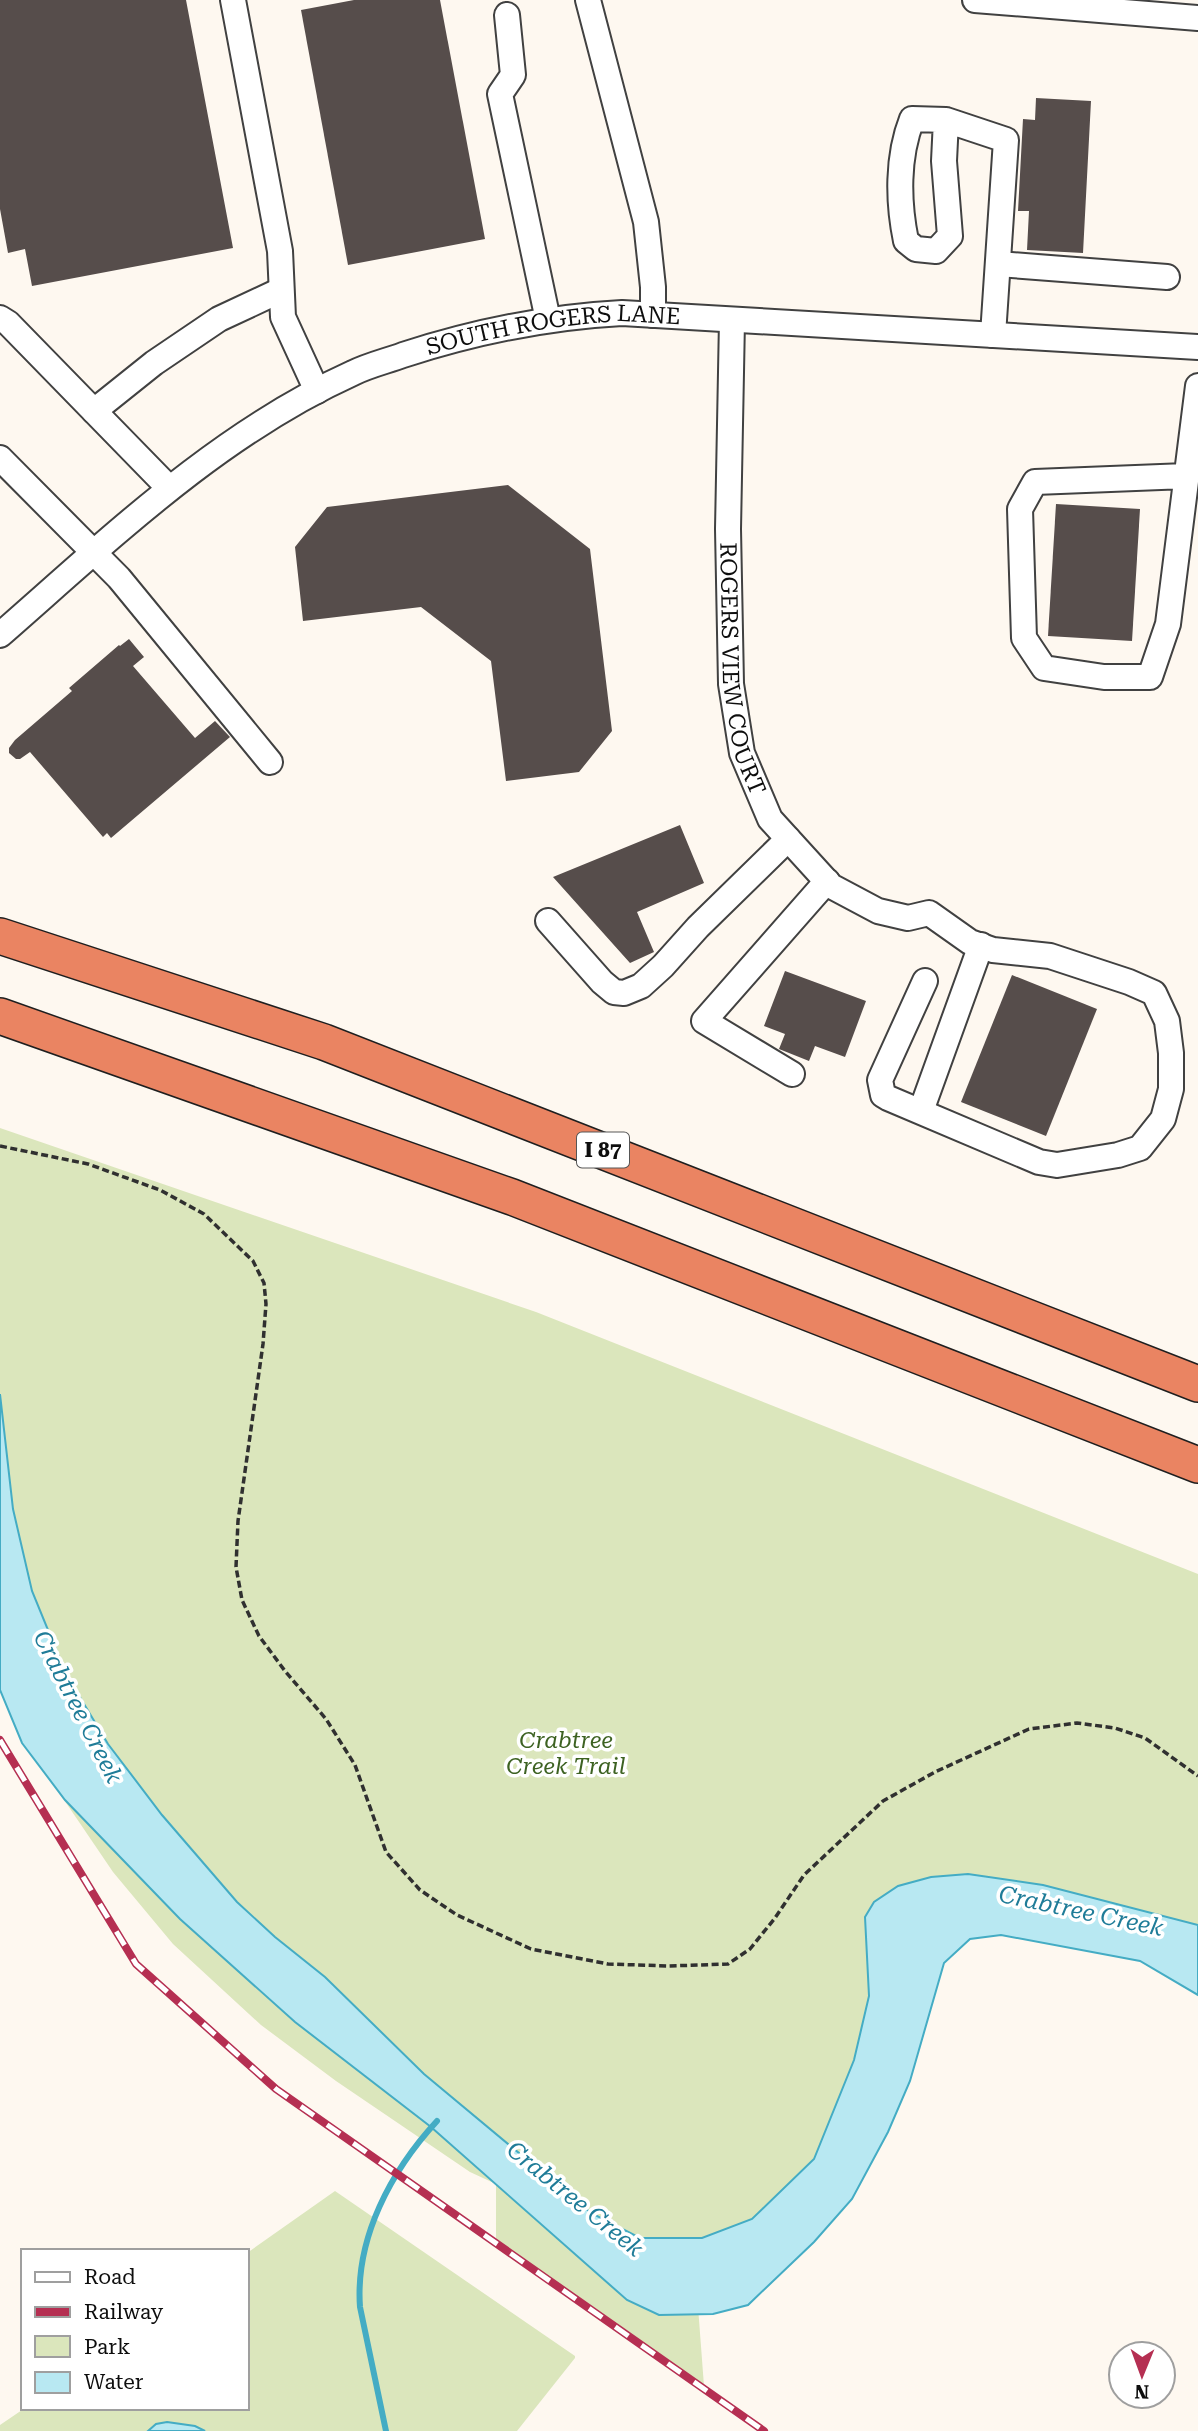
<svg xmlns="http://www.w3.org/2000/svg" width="1198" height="2431" font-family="'Roboto Serif',serif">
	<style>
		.green { fill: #dbe6bc }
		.water { fill: #b8e8f2; stroke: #44acc4; stroke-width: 2 }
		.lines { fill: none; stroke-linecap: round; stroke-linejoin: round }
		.stream { stroke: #44acc4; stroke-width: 6 }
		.building { fill: #564d4b }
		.minor-casing { stroke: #414141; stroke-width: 28 }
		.highway-casing { stroke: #1f1f1f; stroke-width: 38 }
		.path { stroke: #303030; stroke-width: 3.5; stroke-dasharray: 7 3.5; stroke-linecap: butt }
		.minor { stroke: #fff; stroke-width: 24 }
		.highway { stroke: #ea8462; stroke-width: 35 }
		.rail-casing { stroke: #b52f52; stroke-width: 8 }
		.rail { stroke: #fff; stroke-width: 5; stroke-dasharray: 16; stroke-linecap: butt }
		.labels { text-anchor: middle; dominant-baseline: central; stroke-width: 7; stroke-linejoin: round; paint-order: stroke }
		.shield { fill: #fff; stroke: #565656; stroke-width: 2 }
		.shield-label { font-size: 21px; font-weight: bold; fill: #0e0e0e }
		.street-label { font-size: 23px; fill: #0e0e0e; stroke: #fff }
		.park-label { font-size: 23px; font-style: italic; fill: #3d6222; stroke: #fff }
		.water-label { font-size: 24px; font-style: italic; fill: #1f7c98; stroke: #fff }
	</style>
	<rect width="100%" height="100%" fill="#fef8f0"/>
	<!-- green -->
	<g class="green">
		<polygon points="0,1128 536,1312 1198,1574 1198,1957 968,1901 854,2136 696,2280 704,2386 496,2246 496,2184 470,2172 336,2081 261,2025 173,1944 113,1872 58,1791 0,1688"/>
		<polygon points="335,2191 575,2356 575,2358 517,2431 0,2431 0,2425 25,2408 247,2408 247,2253"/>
	</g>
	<!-- water -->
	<g class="water">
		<polygon points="0,1394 13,1509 32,1591 66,1674 108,1744 162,1815 237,1902 275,1937 325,1977 424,2074 591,2213 640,2238 702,2238 752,2219 814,2159 854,2060 869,1996 865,1917 874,1902 898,1886 931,1877 968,1874 1043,1885 1198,1925 1198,1995 1140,1961 1001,1935 970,1939 944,1963 910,2081 888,2132 852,2199 814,2242 748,2305 713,2314 659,2315 627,2300 431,2127 295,2022 180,1919 65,1800 22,1743 0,1690"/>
		<polygon points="167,2422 195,2426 205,2431 148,2431 156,2424"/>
	</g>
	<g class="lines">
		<!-- stream -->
		<path class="stream" d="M386 2431 360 2307C355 2238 391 2171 437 2121"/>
	</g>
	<!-- building -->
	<g class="building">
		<polygon points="0,0 186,0 233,248 32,286 25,249 8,253 0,209"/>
		<polygon points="354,0 440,0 485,239 348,265 301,10"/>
		<polygon points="1036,98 1091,101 1083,253 1027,250 1029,211 1018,211 1023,119 1035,120"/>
		<polygon points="508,485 590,549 612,731 579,772 506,781 491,661 421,607 303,621 295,547 327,507"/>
		<polygon points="1056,504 1140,509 1132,641 1048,636"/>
		<polygon points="129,639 144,657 133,666 195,738 215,721 230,737 111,838 107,833 103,837 30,752 20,759 16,759 9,753 9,748 15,740 72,691 69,688 119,645 120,646"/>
		<polygon points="680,825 704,883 637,912 654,952 630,963 553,877"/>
		<polygon points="785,971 866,1001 845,1057 815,1046 809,1061 779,1049 785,1034 764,1026"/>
		<polygon points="1012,975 1097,1009 1046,1136 961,1102"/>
	</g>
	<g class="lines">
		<defs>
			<g id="minor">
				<polyline points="233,0 280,251 283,317 317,391"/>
				<polyline points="588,0 646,222 653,287 653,315"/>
				<polyline points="975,0 1198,18"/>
				<polyline points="507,15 513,75 500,94 548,320"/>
				<path d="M946 120 912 119C897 157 898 202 906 241L916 249 936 251 950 236 944 161 946 120 1006 140 993 335"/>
				<polyline points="998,264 1167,277"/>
				<polyline points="0,318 8,323 169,488"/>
				<path id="s1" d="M732 320 728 529 731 684 742 753 770 819 831 886 878 911 908 918 929 913 970 942 993 950 1050 956 1129 982 1154 993 1167 1021 1171 1053V1089L1163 1119 1140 1148 1118 1155 1057 1165 1039 1162 888 1098 883 1095 880 1080 925 981"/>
				<polyline points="94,411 154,363 219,319 281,290"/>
				<polyline points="0,458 119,578 270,762"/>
				<polyline points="1186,476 1035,482 1020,509 1024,638 1044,668 1104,677 1150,677 1168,624 1198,386"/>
				<path id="s2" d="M0 635C110 539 218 434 353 373 369 365 387 361 403 355 474 332 547 317 622 313L1198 347"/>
				<polyline points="548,921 602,982 614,992 624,993 641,986 663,966 698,927 788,839"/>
				<polyline points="792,1074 704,1021 827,881"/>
				<polyline points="921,1111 981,945"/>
			</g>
			<g id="highway">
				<polyline points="0,936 324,1042 1198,1384"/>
				<polyline points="0,1016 512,1197 1198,1465"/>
			</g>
		</defs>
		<!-- minor casing -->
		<use href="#minor" class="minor-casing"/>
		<!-- highway casing -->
		<use href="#highway" class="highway-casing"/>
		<!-- path -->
		<polyline class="path" points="0,1146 88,1164 160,1190 204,1214 253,1261 264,1283 266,1304 263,1344 238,1521 236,1567 242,1600 259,1636 285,1671 326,1719 355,1765 386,1852 420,1890 457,1915 531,1949 608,1964 669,1966 728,1964 750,1949 775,1918 804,1875 883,1801 935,1772 1029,1729 1077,1723 1115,1728 1145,1738 1198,1776"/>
		<!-- minor -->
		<use href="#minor" class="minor"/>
		<!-- highway -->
		<use href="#highway" class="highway"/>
		<defs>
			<polyline id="rail" points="0,1740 136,1964 276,2089 764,2431"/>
		</defs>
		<!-- rail casing -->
		<use href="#rail" class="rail-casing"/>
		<!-- rail -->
		<use href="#rail" class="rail"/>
	</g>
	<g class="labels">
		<!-- shield labels -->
		<rect class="shield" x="577" y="1132.5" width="52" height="35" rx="5"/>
		<g class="shield-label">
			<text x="603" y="1150">I 87</text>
		</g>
		<!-- street labels -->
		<g class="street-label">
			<text stroke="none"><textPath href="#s2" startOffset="648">SOUTH ROGERS LANE</textPath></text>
			<text stroke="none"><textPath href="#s1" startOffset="350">ROGERS VIEW COURT</textPath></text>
		</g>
		<!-- park labels -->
		<g class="park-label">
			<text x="566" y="1740">Crabtree<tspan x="566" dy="26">Creek Trail</tspan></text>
		</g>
		<!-- water labels -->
		<g class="water-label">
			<text transform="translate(78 1707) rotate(63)">Crabtree Creek</text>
			<text transform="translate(1081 1911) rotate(12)">Crabtree Creek</text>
			<text transform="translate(575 2199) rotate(39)">Crabtree Creek</text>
		</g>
	</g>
	<!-- legend -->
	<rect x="21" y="2249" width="228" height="161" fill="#ffffff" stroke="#9f9f9f" stroke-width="2"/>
	<rect x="35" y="2272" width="35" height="10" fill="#ffffff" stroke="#9f9f9f" stroke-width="2"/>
	<text x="84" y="2284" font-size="21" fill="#0e0e0e">Road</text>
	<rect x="35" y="2307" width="35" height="10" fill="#b52f52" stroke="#9f9f9f" stroke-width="2"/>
	<text x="84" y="2319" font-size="21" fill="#0e0e0e">Railway</text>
	<rect x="35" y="2336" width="35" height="21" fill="#dbe6bc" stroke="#9f9f9f" stroke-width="2"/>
	<text x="84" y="2354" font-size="21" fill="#0e0e0e">Park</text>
	<rect x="35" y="2372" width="35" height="21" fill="#b8e8f2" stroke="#9f9f9f" stroke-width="2"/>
	<text x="84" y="2389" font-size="21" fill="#0e0e0e">Water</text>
	<!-- north arrow -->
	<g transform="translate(1142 2375) rotate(181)"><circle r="33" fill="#ffffff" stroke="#9f9f9f" stroke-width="2"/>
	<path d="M0-5L12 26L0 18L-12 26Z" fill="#b52f52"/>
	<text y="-10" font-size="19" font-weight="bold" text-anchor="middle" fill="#0e0e0e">N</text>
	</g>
</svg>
